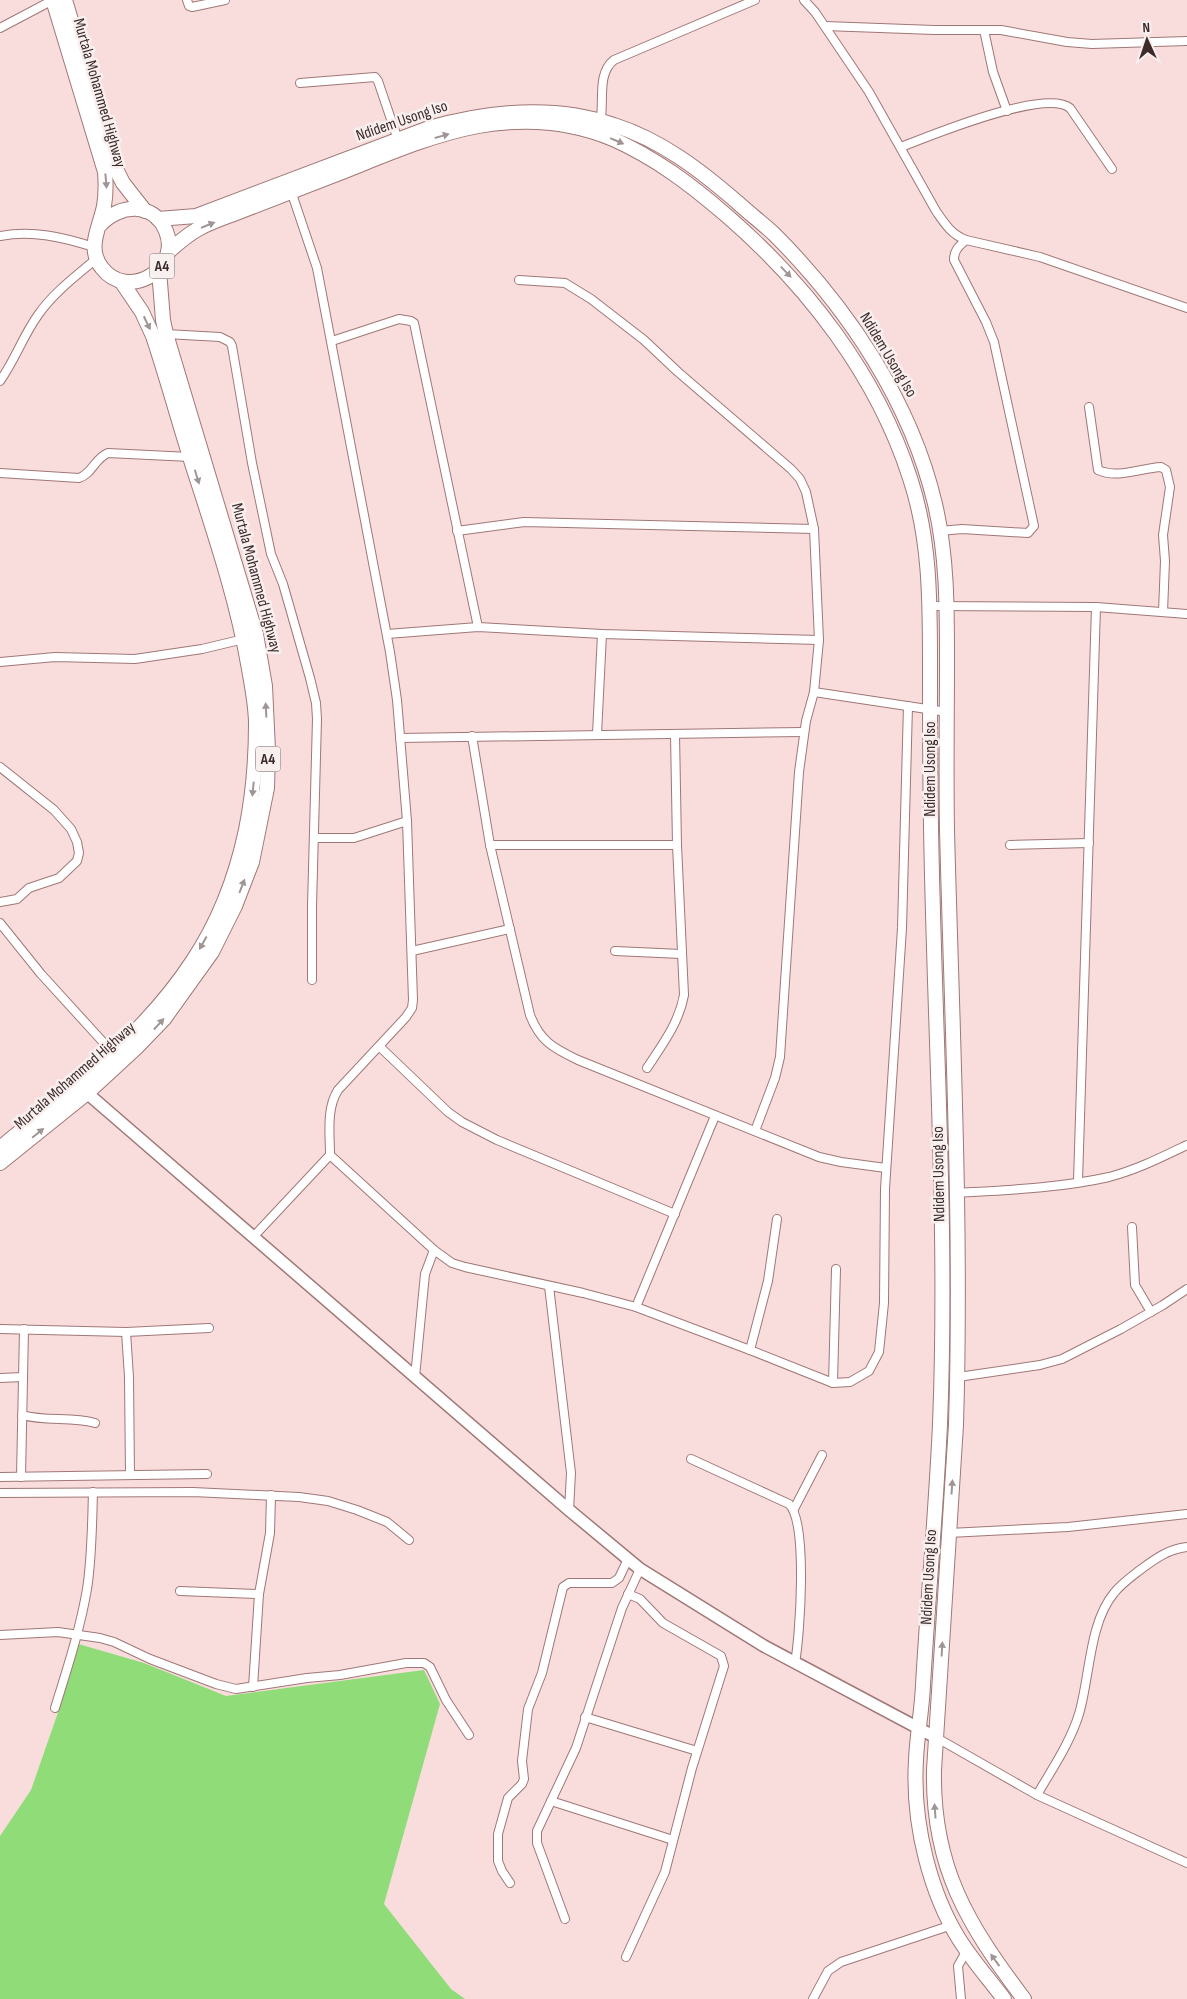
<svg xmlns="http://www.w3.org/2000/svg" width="1187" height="1999" font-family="'Sofia Sans Condensed',sans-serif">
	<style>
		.green { fill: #8fdc78 }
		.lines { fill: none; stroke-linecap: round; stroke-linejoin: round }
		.street-casing { stroke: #a07777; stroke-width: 10 }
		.secondary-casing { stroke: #a07777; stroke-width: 14 }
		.highway-casing { stroke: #a07777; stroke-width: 16 }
		.street { stroke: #fff; stroke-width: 8 }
		.secondary { stroke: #fff; stroke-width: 11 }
		.highway { stroke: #fff; stroke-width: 14 }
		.oneway { fill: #9e9594 }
		.labels { text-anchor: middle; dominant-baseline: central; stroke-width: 5; stroke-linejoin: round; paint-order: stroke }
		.shield { fill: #f8efef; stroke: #746665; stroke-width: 1 }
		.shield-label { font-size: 15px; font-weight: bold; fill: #3c2b2a }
		.street-label { font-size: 16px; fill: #3c2b2a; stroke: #f8efef }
	</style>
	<rect width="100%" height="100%" fill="#f9dddc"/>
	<!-- green -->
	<polygon class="green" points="75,1643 144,1663 226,1696 424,1670 440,1704 384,1904 451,1989 465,1999 0,1999 0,1836 31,1790 62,1701"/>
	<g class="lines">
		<defs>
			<g id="street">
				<polyline points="187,0 189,6 192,7 225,0"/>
				<path d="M804 0 815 12 869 92 936 211C945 224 951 234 966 240L1040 257 1187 308"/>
				<polyline points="825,26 934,30 1001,30 1067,42 1092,44 1187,41"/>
				<polyline points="0,28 53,0"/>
				<polyline points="984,30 993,72 1007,111"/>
				<polyline points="300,83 375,77 378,81 398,140"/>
				<path d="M600 124C605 103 596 74 614 60L755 0"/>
				<path d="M901 147C930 136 1045 88 1070 108L1112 169"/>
				<path d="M0 236C33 230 62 237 94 247"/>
				<polyline points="519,280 565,283 591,299 644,340 678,372 791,469 800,479 806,492 814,529 819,640 814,692 806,721 799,772 780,1057 775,1078 755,1131"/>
				<polyline points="166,334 220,337 230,342 232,346 252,463 271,554 283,584 310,678 316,703 317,719 312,906 312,980"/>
				<polyline points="332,341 399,319 411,321 414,323 478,627"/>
				<path d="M0 381C15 360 23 336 38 315 53 293 76 276 96 259"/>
				<path d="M1089 407 1098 470C1118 479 1141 468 1161 467L1166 470 1170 487 1163 535 1165 561 1163 612"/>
				<path d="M0 473 79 478C92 474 95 458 108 453L190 457"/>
				<polyline points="457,531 524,522 814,529"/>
				<path d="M940 531 962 529 1028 533 1034 526 994 342 986 322 954 260C954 250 959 246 966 240"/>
				<polyline points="930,606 1096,607 1187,614"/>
				<polyline points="387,634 478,627 602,634 819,640"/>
				<polyline points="0,662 55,657 135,659 202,649 244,639"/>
				<polyline points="814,692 947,712"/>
				<polyline points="597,734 602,634"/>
				<path d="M472 736 490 845 530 1015C540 1041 553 1048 578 1060L819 1157 841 1162 886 1168"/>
				<polyline points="400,738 804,732"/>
				<polyline points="0,767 54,810 71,829 77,842 79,853 77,861 59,878 29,888 17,899 0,902"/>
				<polyline points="314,838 354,838 407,821"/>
				<polyline points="490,845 677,845"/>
				<polyline points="1010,845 1089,843"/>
				<polyline points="0,923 41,974 113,1053"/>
				<polyline points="412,951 510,929"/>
				<polyline points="615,951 681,954"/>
				<polyline points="380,1047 448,1112 462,1122 497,1140 675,1214"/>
				<path d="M647 1068C662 1045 679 1023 684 995L677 845 675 734"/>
				<polyline points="330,1155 434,1250 452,1263 465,1267 583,1293 636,1307 750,1350 833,1383 850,1382 869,1371 879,1352 884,1303 885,1189 902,928 908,706"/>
				<polyline points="1078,1181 1096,607"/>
				<path d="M957 1193C1008 1190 1060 1188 1109 1177 1136 1170 1162 1157 1187 1145"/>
				<polyline points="1132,1227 1135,1285 1151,1312"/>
				<path d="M254 1236 330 1155C330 1134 326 1109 338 1090L406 1017 412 1008 413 1000 407 821 397 700 390 652 317 268 291 191"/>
				<polyline points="549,1286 571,1473 569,1510"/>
				<polyline points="636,1307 715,1116"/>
				<polyline points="0,1329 126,1332 209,1328"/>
				<polyline points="126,1332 129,1377 130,1475"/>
				<polyline points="750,1350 768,1281 777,1219"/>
				<polyline points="415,1377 425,1274 434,1250"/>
				<polyline points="958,1377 1040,1365 1062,1359 1121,1329 1163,1305 1187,1289"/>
				<polyline points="0,1378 23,1377"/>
				<polyline points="833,1383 836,1269"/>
				<path d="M22 1415C47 1422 71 1416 95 1423"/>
				<path d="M691 1459 789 1504C808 1523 800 1635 795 1663"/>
				<polyline points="0,1477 207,1474"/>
				<polyline points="21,1477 24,1329"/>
				<polyline points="0,1493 193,1492 299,1497 328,1501 357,1510 387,1522 409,1540"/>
				<polyline points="794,1509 822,1455"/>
				<polyline points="949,1533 1068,1527 1187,1514"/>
				<polyline points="180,1591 259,1594"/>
				<polyline points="0,1635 58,1632 100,1638 114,1642 150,1659 216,1684 236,1689 307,1678 340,1675 406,1663 424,1663 430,1667 446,1700 469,1735"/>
				<polyline points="253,1687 259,1594 270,1533 271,1495"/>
				<path d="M55 1708C67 1669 80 1630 87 1589 92 1557 92 1524 93 1492"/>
				<polyline points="585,1717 697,1751"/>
				<polyline points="937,1738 1037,1795 1187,1863"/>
				<path d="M1037 1795C1052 1769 1070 1743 1079 1714 1090 1677 1089 1623 1114 1593 1121 1584 1131 1577 1140 1570 1155 1559 1168 1549 1187 1547"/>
				<polyline points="551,1801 673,1840"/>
				<polyline points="510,1883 502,1871 498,1861 498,1834 508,1798 522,1784 524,1779 522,1761 528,1709 542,1673 563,1587 569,1583 612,1583 619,1578 628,1559"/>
				<polyline points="565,1919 537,1843 537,1831 576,1748 622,1608 640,1569"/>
				<polyline points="626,1957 665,1872 692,1768 724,1666 721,1656 663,1623 640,1599 628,1594"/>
				<polyline points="813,1999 828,1971 841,1962 952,1925"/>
				<polyline points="961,1999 958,1966 967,1950"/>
			</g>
			<polyline id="secondary" points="87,1093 569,1510 640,1569 764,1646 937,1738"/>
			<g id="highway">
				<path d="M53 0 105 172C106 184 106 194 104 206 100 227 86 248 102 268 127 301 182 270 166 231 153 201 119 204 100 225"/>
				<polyline points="65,0 115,167 123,183 145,211"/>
				<path d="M158 219 196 216 429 128C489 111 553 104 614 125 661 140 700 170 737 202 749 213 762 223 774 234 848 308 911 402 935 504 947 555 947 607 947 658 947 716 946 773 947 830 952 1028 962 1227 956 1425L934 1770C932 1867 968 1925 1024 1999"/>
				<path d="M168 252C177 244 187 235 198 229 212 221 229 216 244 210 275 198 306 186 337 174 383 156 430 135 478 126 524 118 570 121 613 139 657 159 690 184 726 215 807 285 877 375 910 478 930 538 930 600 930 663 930 717 930 771 931 825 934 1025 948 1224 940 1424 936 1511 928 1598 923 1685 922 1710 917 1735 916 1760 914 1792 918 1828 926 1859 933 1886 944 1915 959 1939 972 1960 989 1979 1004 1999"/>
				<path d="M0 1148C68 1092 143 1037 192 962 219 922 236 877 246 830 253 795 256 760 256 724 256 706 252 687 249 669 238 605 218 544 198 482 182 434 169 384 153 336L142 312 121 281"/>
				<polyline points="0,1163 87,1093 138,1046 164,1019 212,952 235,906 252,862 267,788 268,750 265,686 256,634 166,334 163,320 159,270"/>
			</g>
		</defs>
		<!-- street casing -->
		<use href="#street" class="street-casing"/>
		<!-- secondary casing -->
		<use href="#secondary" class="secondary-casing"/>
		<!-- highway casing -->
		<use href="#highway" class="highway-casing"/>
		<!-- street -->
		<use href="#street" class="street"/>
		<!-- secondary -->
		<use href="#secondary" class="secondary"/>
		<!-- highway -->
		<use href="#highway" class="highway"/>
	</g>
	<!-- one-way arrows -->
	<defs><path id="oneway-solid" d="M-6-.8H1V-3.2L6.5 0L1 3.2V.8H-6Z" transform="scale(1.25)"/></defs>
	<g class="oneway">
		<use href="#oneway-solid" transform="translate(442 136) rotate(-16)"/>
		<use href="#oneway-solid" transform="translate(617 141) rotate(23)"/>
		<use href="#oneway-solid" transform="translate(106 181) rotate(85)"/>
		<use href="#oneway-solid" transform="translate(208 225) rotate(-22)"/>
		<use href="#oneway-solid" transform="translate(786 272) rotate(46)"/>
		<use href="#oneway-solid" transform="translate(147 323) rotate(65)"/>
		<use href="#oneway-solid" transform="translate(197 477) rotate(73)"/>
		<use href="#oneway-solid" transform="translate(266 710) rotate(-93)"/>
		<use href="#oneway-solid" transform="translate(253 789) rotate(96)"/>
		<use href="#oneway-solid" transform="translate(242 886) rotate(-69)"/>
		<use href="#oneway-solid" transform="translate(203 943) rotate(119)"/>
		<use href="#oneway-solid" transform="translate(159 1024) rotate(-47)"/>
		<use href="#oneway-solid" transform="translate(38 1133) rotate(-39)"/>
		<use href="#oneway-solid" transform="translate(952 1487) rotate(-86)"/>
		<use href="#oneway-solid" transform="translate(942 1649) rotate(-87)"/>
		<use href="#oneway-solid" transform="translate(935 1811) rotate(-94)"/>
		<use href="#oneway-solid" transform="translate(995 1960) rotate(-126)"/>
	</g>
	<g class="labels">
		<!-- shield labels -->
		<g class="shield">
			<rect x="149.5" y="253.5" width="25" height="25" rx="4"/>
			<rect x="255.5" y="746.5" width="25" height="25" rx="4"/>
		</g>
		<g class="shield-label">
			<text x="162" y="266">A4</text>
			<text x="268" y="759">A4</text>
		</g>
		<!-- street labels -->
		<g class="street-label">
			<text transform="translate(99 93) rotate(74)">Murtala Mohammed Highway</text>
			<text transform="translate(402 121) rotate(-19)">Ndidem Usong Iso</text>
			<text transform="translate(888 355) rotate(59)">Ndidem Usong Iso</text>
			<text transform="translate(256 578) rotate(75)">Murtala Mohammed Highway</text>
			<text transform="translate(930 769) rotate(-90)">Ndidem Usong Iso</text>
			<text transform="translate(75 1076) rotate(-41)">Murtala Mohammed Highway</text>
			<text transform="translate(939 1174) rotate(-91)">Ndidem Usong Iso</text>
			<text transform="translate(929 1577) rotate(-87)">Ndidem Usong Iso</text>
		</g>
	</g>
	<!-- north arrow -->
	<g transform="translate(1147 40) rotate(357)" stroke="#f8efef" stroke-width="4" paint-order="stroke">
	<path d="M0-4L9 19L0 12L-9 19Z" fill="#3c2b2a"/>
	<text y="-8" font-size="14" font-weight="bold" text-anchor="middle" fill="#3c2b2a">N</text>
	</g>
</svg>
